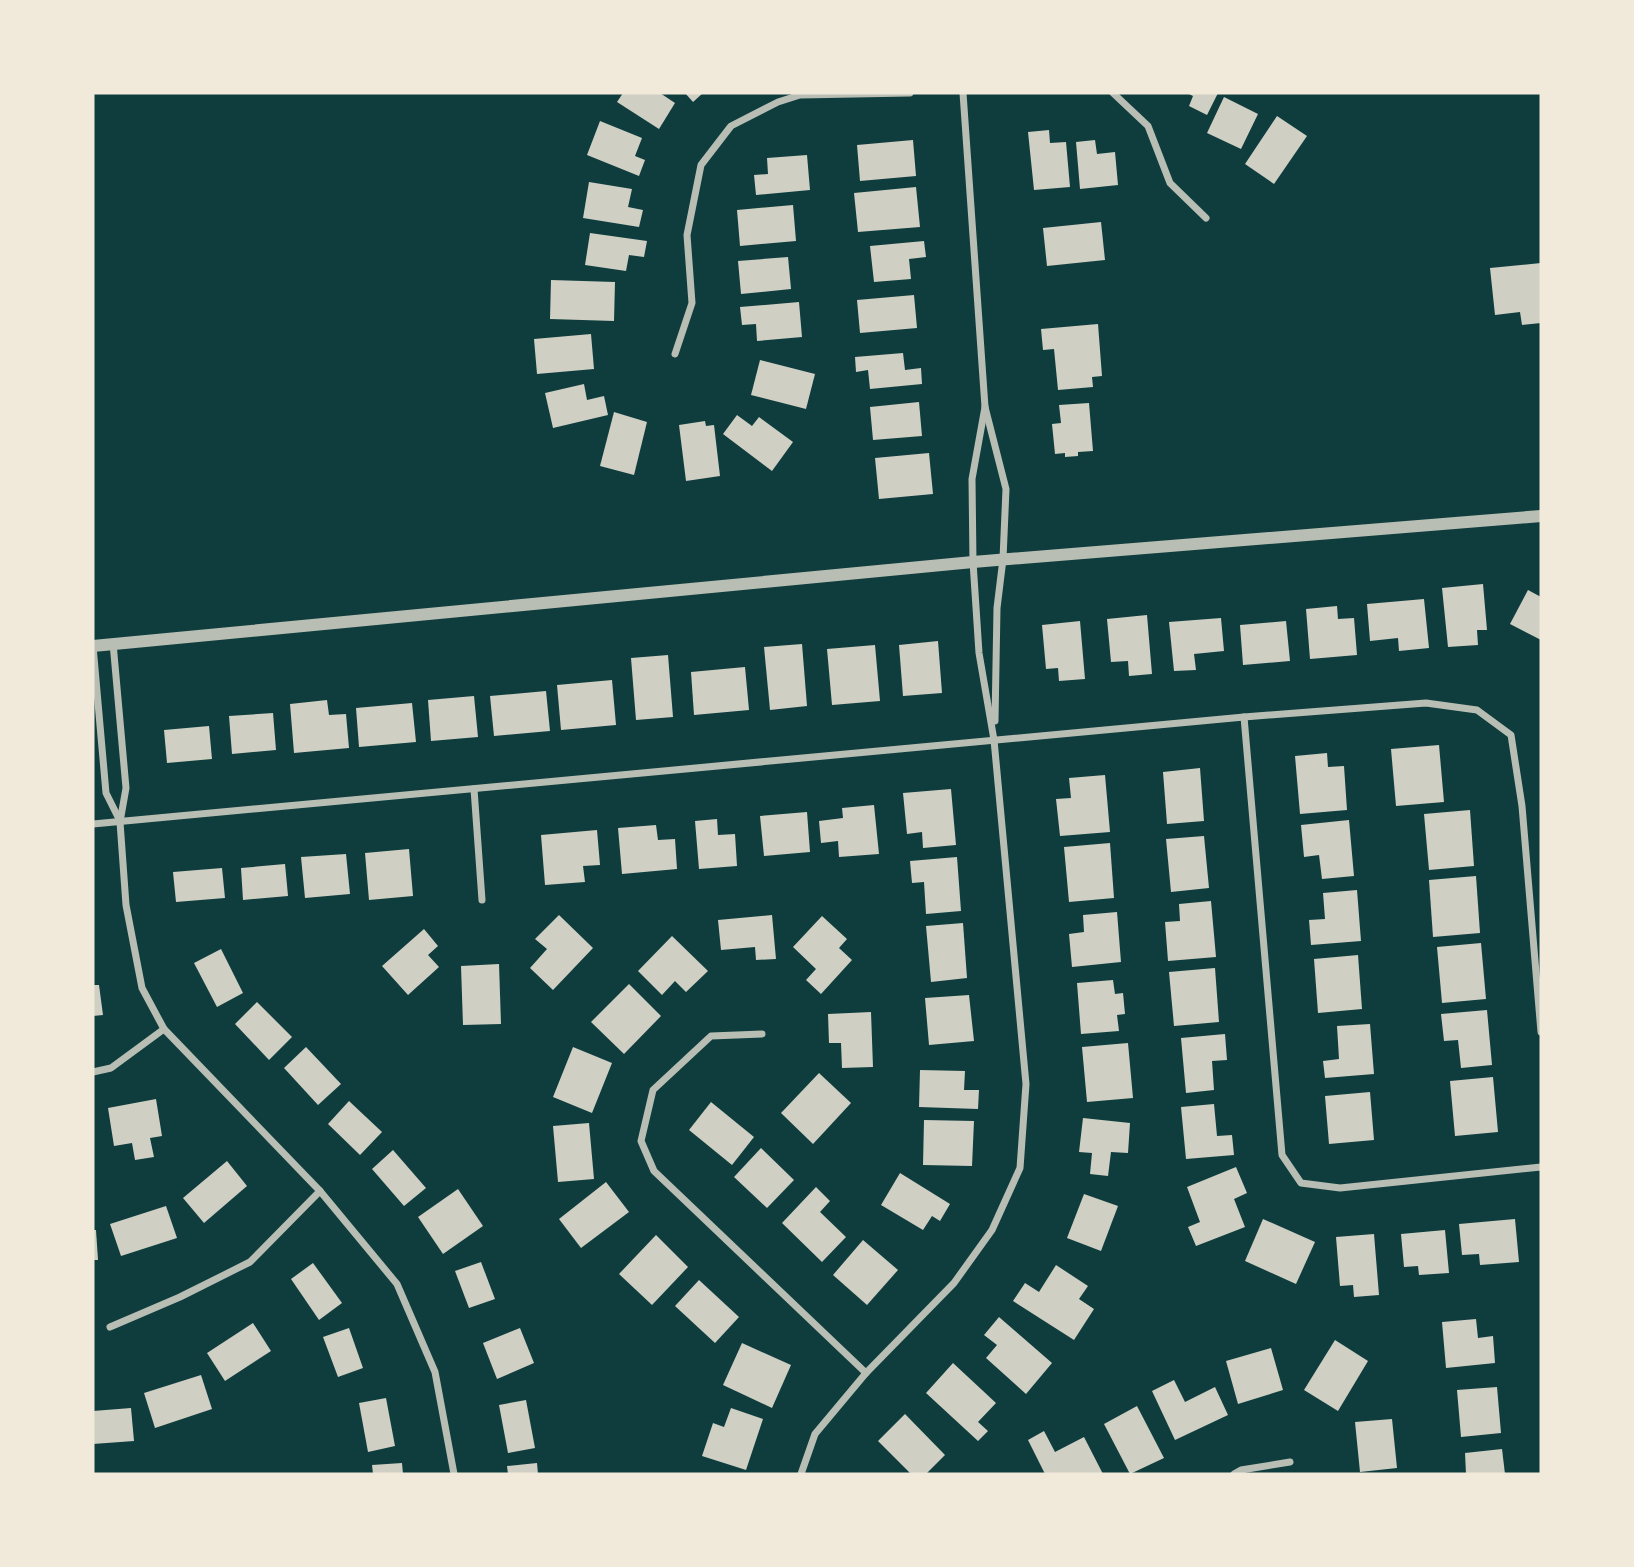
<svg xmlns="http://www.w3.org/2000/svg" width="1634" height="1567" font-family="'Roboto Serif',serif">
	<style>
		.building { fill: #cfcfc3 }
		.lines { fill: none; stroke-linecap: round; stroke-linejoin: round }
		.minor { stroke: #b8beb3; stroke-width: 7 }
		.tertiary { stroke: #b8beb3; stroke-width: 12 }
	</style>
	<rect width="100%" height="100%" fill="#0f3d3e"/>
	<!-- building -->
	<g class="building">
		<polygon points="623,93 660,93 675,103 659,129 617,102"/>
		<polygon points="685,93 703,93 693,102"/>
		<polygon points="1187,93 1218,93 1207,115 1189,106 1193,96"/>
		<polygon points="1224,97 1258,114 1241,149 1207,133"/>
		<polygon points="1277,116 1307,136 1274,184 1245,164"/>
		<polygon points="600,121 642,138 635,156 645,160 639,176 587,155"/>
		<polygon points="1049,130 1050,143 1066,142 1070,187 1034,190 1028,132"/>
		<polygon points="913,140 916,176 860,181 857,145"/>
		<polygon points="1095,140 1097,154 1115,152 1118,185 1080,189 1076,142"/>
		<polygon points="807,155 810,190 756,195 754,175 768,174 767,158"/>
		<polygon points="589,182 632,189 628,207 643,210 639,227 583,218"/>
		<polygon points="916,187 920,227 858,232 854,193"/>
		<polygon points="793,205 796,241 740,246 737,210"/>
		<polygon points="1101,222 1105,260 1047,266 1043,228"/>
		<polygon points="590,233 647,241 644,257 629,255 626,271 585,265"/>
		<polygon points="924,241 926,257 909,259 911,279 874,282 870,246"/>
		<polygon points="788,257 791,289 741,294 738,261"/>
		<polygon points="1541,263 1541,323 1522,325 1520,312 1495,315 1490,268"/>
		<polygon points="551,280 615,282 614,321 550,319"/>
		<polygon points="914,295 917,328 860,333 857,300"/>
		<polygon points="799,302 802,337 757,341 756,324 742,325 740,307"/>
		<polygon points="1098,324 1102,376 1092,377 1093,387 1058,390 1054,349 1043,350 1041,329"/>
		<polygon points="591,334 594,369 537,374 534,339"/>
		<polygon points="903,353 905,370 921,368 922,384 870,389 868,370 856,372 855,357"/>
		<polygon points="760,360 815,374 806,409 751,395"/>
		<polygon points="584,384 587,400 604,396 608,415 553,428 545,393"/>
		<polygon points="919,402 922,436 873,440 870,407"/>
		<polygon points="1089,403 1093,451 1078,452 1078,456 1065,457 1065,453 1055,454 1052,424 1061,423 1059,405"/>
		<polygon points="614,412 647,422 634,475 600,466"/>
		<polygon points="737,415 752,426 759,417 793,442 772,471 723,434"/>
		<polygon points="705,421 706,426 714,425 720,476 686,481 679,425"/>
		<polygon points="929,453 933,494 879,499 875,458"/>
		<polygon points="1483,584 1487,630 1477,630 1478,645 1448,647 1442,588"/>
		<polygon points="1528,590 1541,597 1541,640 1510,624"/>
		<polygon points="1424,599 1429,648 1399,651 1398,638 1370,641 1367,604"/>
		<polygon points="1337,606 1338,619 1354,618 1357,655 1310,659 1306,609"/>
		<polygon points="1147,615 1152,674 1129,676 1128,661 1111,662 1107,619"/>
		<polygon points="1221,618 1224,651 1194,654 1196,670 1174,671 1169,622"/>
		<polygon points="1080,621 1085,679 1059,681 1058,668 1046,669 1042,625"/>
		<polygon points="1286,621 1290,661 1243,665 1240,625"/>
		<polygon points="938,641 942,693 903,696 899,645"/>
		<polygon points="802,644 807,706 770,710 764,647"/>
		<polygon points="875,645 880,701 832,705 827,649"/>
		<polygon points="668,655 673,717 636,720 631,658"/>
		<polygon points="745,667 749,710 694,715 691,672"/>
		<polygon points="612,680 616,725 561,730 557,685"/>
		<polygon points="546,691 550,731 494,736 490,696"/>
		<polygon points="474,696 478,737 431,741 428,700"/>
		<polygon points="327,700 329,715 346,714 349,748 294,753 290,704"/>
		<polygon points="412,703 416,742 359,747 356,708"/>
		<polygon points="273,713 276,750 232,754 229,716"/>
		<polygon points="209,726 212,759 167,763 164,730"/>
		<polygon points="1439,745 1444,802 1396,806 1391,749"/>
		<polygon points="1327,753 1328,767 1344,766 1347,810 1300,814 1295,756"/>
		<polygon points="1200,768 1204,821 1167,824 1163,772"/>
		<polygon points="1105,775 1110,832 1060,836 1056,799 1071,798 1069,778"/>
		<polygon points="951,789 956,845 923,848 922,832 907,834 903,793"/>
		<polygon points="874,805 879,854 839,857 838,841 821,843 819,821 843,818 842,808"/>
		<polygon points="1470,810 1474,866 1429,870 1424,814"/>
		<polygon points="807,812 810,852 764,856 760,816"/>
		<polygon points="717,819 718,835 735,834 737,866 699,869 695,821"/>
		<polygon points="1349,820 1354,876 1322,879 1319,855 1304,857 1301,825"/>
		<polygon points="656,825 658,840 675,839 677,869 622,874 618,828"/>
		<polygon points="597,830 600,865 583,866 585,882 545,885 541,835"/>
		<polygon points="1204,836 1209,888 1171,892 1166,839"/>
		<polygon points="1110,843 1114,898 1069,902 1064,847"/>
		<polygon points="409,849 413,896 369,900 365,853"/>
		<polygon points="346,854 350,894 305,898 301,857"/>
		<polygon points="957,857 961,911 926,914 924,882 912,883 910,861"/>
		<polygon points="285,864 288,896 243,900 241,868"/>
		<polygon points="222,868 225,898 176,902 173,872"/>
		<polygon points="1476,876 1480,933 1433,937 1429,880"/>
		<polygon points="1357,890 1361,941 1311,945 1309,920 1325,919 1323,893"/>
		<polygon points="1211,901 1216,957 1168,961 1165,922 1180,921 1179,904"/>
		<polygon points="1117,912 1121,962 1072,967 1069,934 1084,932 1083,915"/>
		<polygon points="559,915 593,948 553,990 530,968 547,949 535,939"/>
		<polygon points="772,915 776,959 756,960 755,947 721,950 718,920"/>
		<polygon points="822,916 847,939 839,948 852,960 821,994 806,980 816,969 793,947"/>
		<polygon points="963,923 967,978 931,982 926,926"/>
		<polygon points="424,929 438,946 428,955 439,967 408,995 382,966"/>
		<polygon points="672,936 708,971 686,992 675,981 662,995 638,971"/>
		<polygon points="1481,943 1486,999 1442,1003 1437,947"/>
		<polygon points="221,949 243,993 217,1007 194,963"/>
		<polygon points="1358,955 1362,1009 1318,1013 1314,959"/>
		<polygon points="499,964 501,1024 463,1025 461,966"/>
		<polygon points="1215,968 1219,1022 1174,1026 1169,972"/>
		<polygon points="1113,980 1115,994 1123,993 1125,1014 1117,1015 1119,1031 1081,1034 1077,983"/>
		<polygon points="629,984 661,1016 624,1054 591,1022"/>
		<polygon points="93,985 99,985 103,1015 93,1016"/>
		<polygon points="969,995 974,1041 929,1045 925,998"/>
		<polygon points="257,1002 292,1037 269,1060 235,1024"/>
		<polygon points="1487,1010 1492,1065 1461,1068 1458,1040 1444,1041 1441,1014"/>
		<polygon points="871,1012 873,1067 842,1068 841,1043 829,1043 828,1014"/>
		<polygon points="1370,1024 1374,1074 1325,1078 1323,1061 1339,1059 1337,1026"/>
		<polygon points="1225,1034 1227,1060 1212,1061 1214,1090 1186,1093 1181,1038"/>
		<polygon points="1128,1043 1133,1098 1087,1102 1082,1047"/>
		<polygon points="306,1047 341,1084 318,1105 284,1068"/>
		<polygon points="573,1047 612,1063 592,1113 553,1097"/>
		<polygon points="920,1070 965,1071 964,1090 979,1090 978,1109 919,1107"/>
		<polygon points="819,1073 851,1103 813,1144 781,1113"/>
		<polygon points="1493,1077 1498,1132 1455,1136 1450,1081"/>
		<polygon points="1370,1092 1374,1140 1329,1144 1325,1096"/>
		<polygon points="156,1099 162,1136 150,1138 154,1157 135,1160 132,1143 114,1146 108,1108"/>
		<polygon points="349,1101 382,1132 360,1155 328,1124"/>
		<polygon points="711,1102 754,1137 732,1165 689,1130"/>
		<polygon points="1214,1104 1217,1136 1232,1135 1234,1155 1186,1159 1181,1107"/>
		<polygon points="1083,1118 1130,1123 1128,1153 1111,1152 1108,1176 1090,1174 1092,1153 1079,1152"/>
		<polygon points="924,1120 974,1121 972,1166 923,1165"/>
		<polygon points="589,1123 594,1179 558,1182 553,1126"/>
		<polygon points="761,1148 794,1180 767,1208 734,1177"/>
		<polygon points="393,1150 426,1188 404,1206 372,1169"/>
		<polygon points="227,1161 247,1186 204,1223 183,1198"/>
		<polygon points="1236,1167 1247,1193 1234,1199 1245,1227 1196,1246 1188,1227 1200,1222 1187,1187"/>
		<polygon points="900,1173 950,1204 940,1221 932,1216 923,1230 881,1205"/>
		<polygon points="606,1182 629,1212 581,1248 559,1219"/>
		<polygon points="816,1187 830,1201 820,1212 846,1237 822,1262 782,1223"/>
		<polygon points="458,1189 483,1226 443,1254 418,1217"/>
		<polygon points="1084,1194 1118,1206 1101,1251 1067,1238"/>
		<polygon points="166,1206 177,1238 121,1256 110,1224"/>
		<polygon points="1263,1219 1315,1242 1296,1284 1245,1261"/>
		<polygon points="1515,1219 1519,1262 1480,1265 1479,1254 1462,1255 1459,1224"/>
		<polygon points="93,1230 96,1230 98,1260 93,1260"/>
		<polygon points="1445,1230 1449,1273 1419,1275 1418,1266 1404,1267 1401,1234"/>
		<polygon points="1374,1234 1379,1295 1354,1297 1353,1285 1340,1286 1336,1237"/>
		<polygon points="656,1235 688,1267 652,1305 619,1274"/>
		<polygon points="863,1240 898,1270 867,1305 833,1275"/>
		<polygon points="481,1262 495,1299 469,1308 455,1271"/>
		<polygon points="313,1263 342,1303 319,1320 291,1279"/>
		<polygon points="1056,1265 1088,1286 1079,1299 1094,1309 1074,1340 1013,1301 1025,1283 1039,1292"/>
		<polygon points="699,1280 739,1317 715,1343 675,1306"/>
		<polygon points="999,1317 1052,1363 1026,1394 986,1358 997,1345 984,1335"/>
		<polygon points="1476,1319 1478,1338 1493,1336 1495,1363 1446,1368 1442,1322"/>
		<polygon points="253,1323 271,1351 225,1381 207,1353"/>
		<polygon points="349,1328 363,1368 338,1377 323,1337"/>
		<polygon points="520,1328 534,1363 497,1379 483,1343"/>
		<polygon points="1335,1340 1368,1361 1338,1411 1304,1390"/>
		<polygon points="742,1343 791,1365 772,1408 723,1385"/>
		<polygon points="1271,1348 1283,1390 1238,1404 1226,1361"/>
		<polygon points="953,1363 996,1403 978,1422 988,1431 978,1441 926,1393"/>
		<polygon points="201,1375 212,1409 155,1428 144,1393"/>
		<polygon points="1174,1380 1185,1402 1215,1387 1228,1415 1175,1440 1152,1391"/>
		<polygon points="1497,1387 1501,1433 1461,1437 1457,1390"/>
		<polygon points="386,1398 395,1446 368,1452 359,1403"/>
		<polygon points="526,1400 535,1448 508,1453 499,1405"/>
		<polygon points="1137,1406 1164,1458 1130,1474 1104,1424"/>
		<polygon points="131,1408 134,1441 93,1444 93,1411"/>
		<polygon points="731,1408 763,1419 746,1470 702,1456 713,1423 724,1427"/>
		<polygon points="905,1414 945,1455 926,1474 911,1474 878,1441"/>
		<polygon points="1392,1419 1397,1468 1360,1472 1355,1422"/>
		<polygon points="1044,1431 1055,1452 1084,1437 1103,1474 1045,1474 1028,1440"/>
		<polygon points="1502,1449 1505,1474 1466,1474 1465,1453"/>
		<polygon points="402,1463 403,1474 373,1474 372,1465"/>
		<polygon points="537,1463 538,1474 508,1474 507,1466"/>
	</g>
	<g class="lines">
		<!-- minor -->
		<g class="minor">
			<polyline points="963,93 985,407 1006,489 1003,559 997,608 995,721"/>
			<polyline points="1113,93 1148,126 1170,183 1206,218"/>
			<polyline points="675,354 692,303 687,235 701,165 731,126 778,102 800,95 910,93"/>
			<polyline points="113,643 126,788 120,822 126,905 142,988 164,1029 320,1191 397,1284 435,1372 454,1474"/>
			<polyline points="93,646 106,793 120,821"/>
			<polyline points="1244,717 1282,1155 1301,1183 1340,1188 1541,1167"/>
			<polyline points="474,789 482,900"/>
			<polyline points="93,824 1244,717 1426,703 1477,710 1511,735 1522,806 1541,1032"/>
			<polyline points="762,1034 711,1036 653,1090 641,1141 654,1171 866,1373"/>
			<polyline points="93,1072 111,1068 164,1029"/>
			<polyline points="110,1327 180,1297 250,1262 320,1191"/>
			<polyline points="801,1474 815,1434 866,1373 954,1283 992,1230 1020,1168 1026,1084 994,740 979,653 973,562 972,479 985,407"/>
			<polyline points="1234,1474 1241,1470 1290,1462"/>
		</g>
		<!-- tertiary -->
		<polyline class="tertiary" points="93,646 973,562 1541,516"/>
	</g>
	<!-- border -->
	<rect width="1634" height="1567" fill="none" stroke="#f1e9da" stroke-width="189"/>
</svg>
